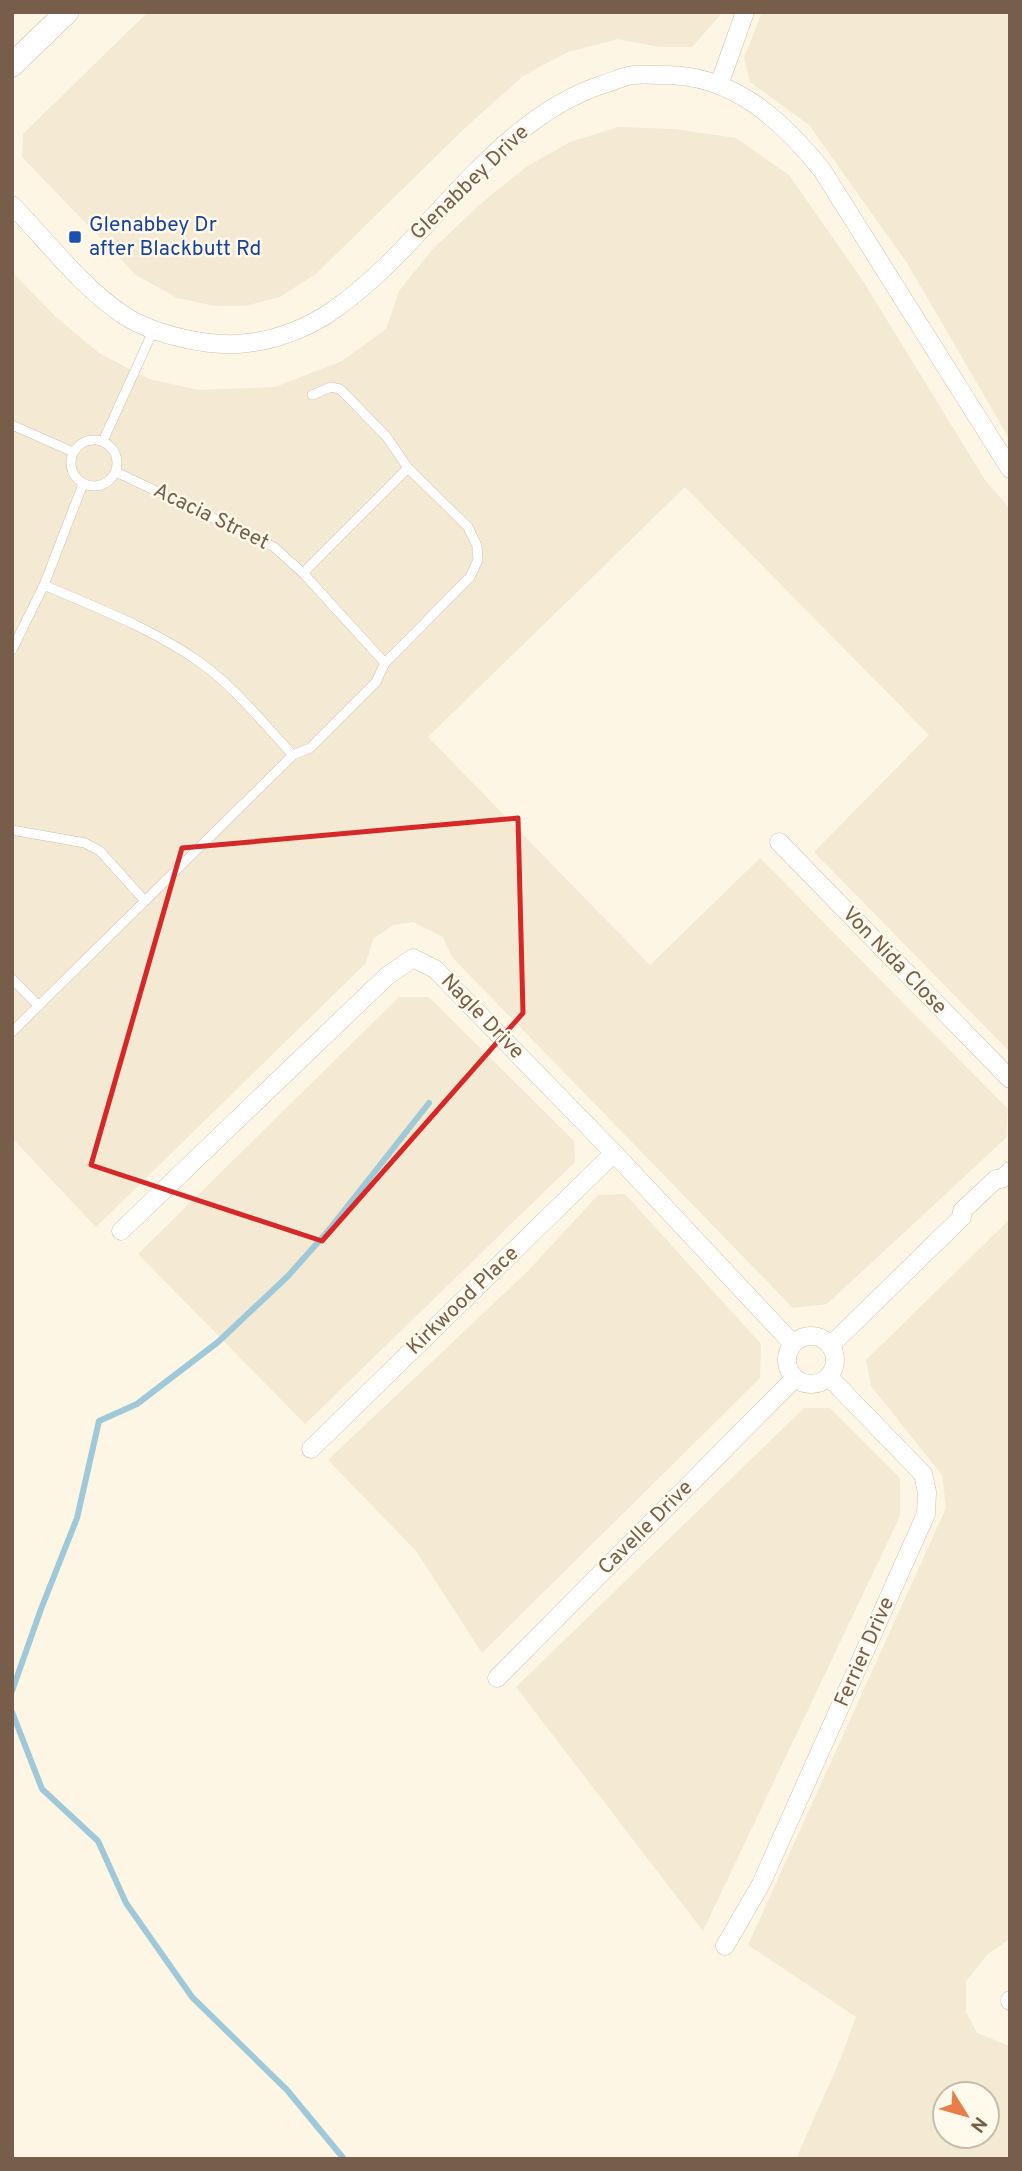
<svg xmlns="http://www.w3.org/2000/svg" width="1022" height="2171" font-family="Overpass,sans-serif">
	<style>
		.residential { fill: #f4e9d3; fill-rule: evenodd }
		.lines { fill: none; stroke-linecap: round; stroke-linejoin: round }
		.stream { stroke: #9fc9d9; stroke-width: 6 }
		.service-casing { stroke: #d0c1ae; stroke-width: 10 }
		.minor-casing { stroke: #d0c1ae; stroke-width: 19 }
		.tertiary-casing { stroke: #d0c1ae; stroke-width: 24 }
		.service { stroke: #fff; stroke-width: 9 }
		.minor { stroke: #fff; stroke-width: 18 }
		.tertiary { stroke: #fff; stroke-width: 23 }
		.marked { fill: none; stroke: #d62828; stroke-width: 5; stroke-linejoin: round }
		.transit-dot { fill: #1a4fb4; stroke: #fffaec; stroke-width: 2.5 }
		.labels { text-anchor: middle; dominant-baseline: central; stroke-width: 5; stroke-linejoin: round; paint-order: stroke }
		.street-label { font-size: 21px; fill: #765e4a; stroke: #fffaec }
		.transit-label { font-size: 21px; fill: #164399; stroke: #fffaec; text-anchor: start }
	</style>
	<rect width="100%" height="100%" fill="#fdf6e5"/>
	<!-- residential -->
	<g class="residential">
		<polygon points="148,12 723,12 692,47 659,47 618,39 568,52 523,76 466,127 316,274 280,297 245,306 215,306 177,298 136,275 22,157 23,134"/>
		<polygon points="762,12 1010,12 1010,440 907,263 809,125 750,82 744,58"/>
		<polygon points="618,127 675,129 736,138 789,175 863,281 985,480 1010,509 1010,1052 814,852 929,735 685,487 428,737 650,965 760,858 1008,1109 1006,1138 827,1304 793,1308 452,957 443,937 413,922 393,925 373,939 366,963 96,1227 14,1140 12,1141 12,272 56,317 99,353 149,379 199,390 275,387 342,361 386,329 399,291 432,250 479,205 526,167 570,142"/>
		<polygon points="399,997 429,997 574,1141 575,1162 305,1424 138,1254"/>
		<polygon points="625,1194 761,1344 760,1378 482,1653 416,1551 328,1460 528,1271 598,1195"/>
		<path d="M1010 1219V1936L1008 1940 987 1955 966 1981V2012L977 2033 1010 2046V2159H796L839 2062 856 2017 748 1945 946 1508 942 1475 871 1386 866 1360ZM945 2094H987V2136H945Z"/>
		<polygon points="804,1408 830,1408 900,1478 900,1516 703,1931 516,1687"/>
	</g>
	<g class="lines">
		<!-- stream -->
		<g class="stream">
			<polyline points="12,1691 41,1609 77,1518 99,1421 137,1404 218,1342 288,1276 328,1231 429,1103"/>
			<polyline points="12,1712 42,1789 98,1841 126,1903 192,1997 287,2090 344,2159"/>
		</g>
		<defs>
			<g id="service">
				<polyline points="12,425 73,452"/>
				<circle cx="94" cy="463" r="23"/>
				<polyline points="103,441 154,329"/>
				<polyline points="116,472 274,547 303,573 385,663"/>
				<polyline points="303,573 408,468"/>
				<path d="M44 585C97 608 151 628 198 661 234 686 263 723 293 755"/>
				<polyline points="12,650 44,585 83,484"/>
				<polyline points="12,830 85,843 100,851 145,901"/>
				<polyline points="12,979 39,1006"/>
				<polyline points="12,1032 293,755 310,748 376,682 385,663 470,577 478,560 477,546 468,527 408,468 386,436 340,389 331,387 312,395"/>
			</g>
			<g id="minor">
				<polyline points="719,85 745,12"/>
				<path d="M12 205C47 241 83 289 125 316 155 335 211 348 247 343 277 340 310 327 335 309 428 244 492 120 604 84 614 81 624 76 634 75 643 74 652 75 661 75 731 73 781 119 822 170L1010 469"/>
				<polyline points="779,842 1010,1079"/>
				<polyline points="121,1231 387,976 413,958 435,969 614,1153 793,1344"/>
				<circle cx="811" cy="1360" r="24"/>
				<polyline points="831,1345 962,1217 962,1211 996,1179 1002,1179 1010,1171"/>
				<polyline points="311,1449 614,1153"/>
				<polyline points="497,1678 795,1378"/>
				<polyline points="725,1946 761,1884 926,1514 927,1492 923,1474 829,1377"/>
				<polyline points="1010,2001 1010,2000"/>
			</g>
			<polyline id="tertiary" points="12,65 67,12"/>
		</defs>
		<!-- service casing -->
		<use href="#service" class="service-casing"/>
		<!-- minor casing -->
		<use href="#minor" class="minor-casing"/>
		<!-- tertiary casing -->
		<use href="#tertiary" class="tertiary-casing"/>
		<!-- service -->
		<use href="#service" class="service"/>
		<!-- minor -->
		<use href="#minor" class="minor"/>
		<!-- tertiary -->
		<use href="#tertiary" class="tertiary"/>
	</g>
	<!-- marked area -->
	<path class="marked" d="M518 818 523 1013 322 1241 91 1165 182 848Z"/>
	<!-- markers -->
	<rect class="transit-dot" x="68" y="230" width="14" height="14" rx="3.5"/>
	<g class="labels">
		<!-- street labels -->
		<g class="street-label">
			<text transform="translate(470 183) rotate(-44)">Glenabbey Drive</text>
			<text transform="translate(211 517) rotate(26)">Acacia Street</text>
			<text transform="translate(894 961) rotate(46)">Von Nida Close</text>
			<text transform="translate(482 1017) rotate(46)">Nagle Drive</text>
			<text transform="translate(463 1301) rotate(-44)">Kirkwood Place</text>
			<text transform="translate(646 1528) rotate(-45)">Cavelle Drive</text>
			<text transform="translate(865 1652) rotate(-66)">Ferrier Drive</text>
		</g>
		<!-- transit labels -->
		<g class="transit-label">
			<text x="89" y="225">Glenabbey Dr<tspan x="89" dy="24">after Blackbutt Rd</tspan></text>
		</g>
	</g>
	<!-- border -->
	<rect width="1022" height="2171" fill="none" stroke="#765e4a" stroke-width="28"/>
	<!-- north arrow -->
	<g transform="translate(966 2115) rotate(127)"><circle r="33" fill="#fffaec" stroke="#c8bcab" stroke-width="2"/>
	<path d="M0-5L12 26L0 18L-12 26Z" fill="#e87e49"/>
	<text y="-10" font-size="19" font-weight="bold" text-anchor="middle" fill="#765e4a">N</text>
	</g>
</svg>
